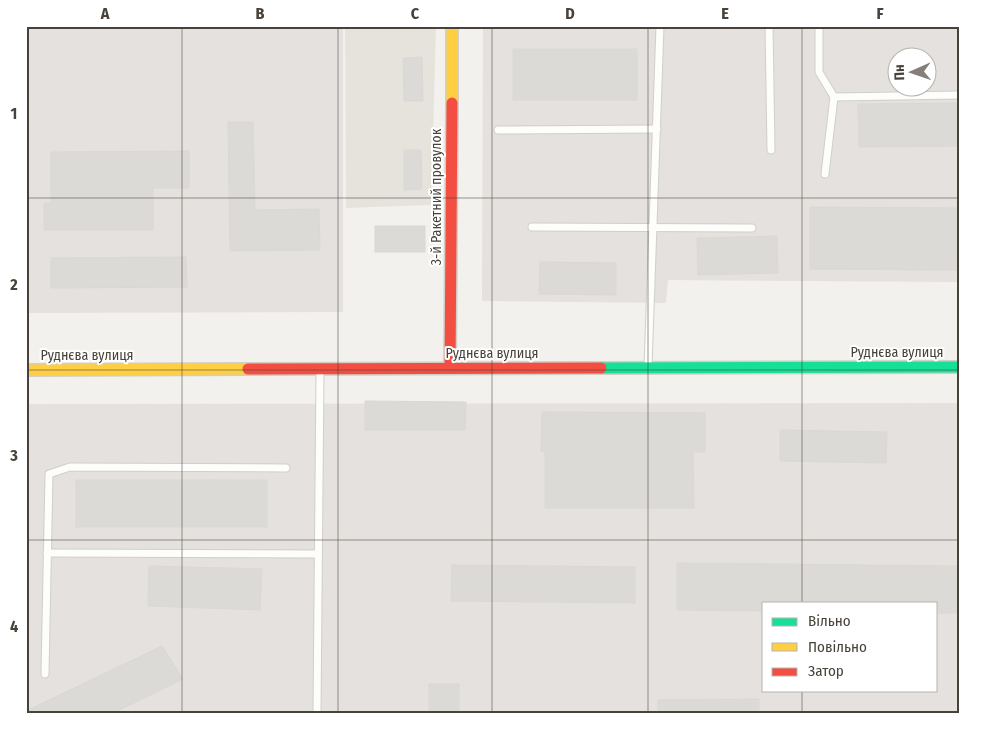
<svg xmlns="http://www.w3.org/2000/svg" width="985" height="739" font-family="'Fira Sans Condensed',sans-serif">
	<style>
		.residential { fill: #e5e3dc }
		.industrial { fill: #e4e1de; fill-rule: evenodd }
		.building { fill: #dcdad6; stroke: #dad8d4 }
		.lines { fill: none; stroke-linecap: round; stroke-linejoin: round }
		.lane-casing { stroke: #d0cfcb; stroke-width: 9 }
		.fast-casing { stroke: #d0cec5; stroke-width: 14 }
		.slow-casing { stroke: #d0cec5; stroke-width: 14 }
		.jam-casing { stroke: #d0cec5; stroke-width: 14 }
		.lane { stroke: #fdfdfc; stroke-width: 7 }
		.fast { stroke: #16e098; stroke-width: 11 }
		.slow { stroke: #ffcf43; stroke-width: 11 }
		.jam { stroke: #f24e42; stroke-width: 11 }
		.grid { fill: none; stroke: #48433a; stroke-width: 1; stroke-opacity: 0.55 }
		.labels { text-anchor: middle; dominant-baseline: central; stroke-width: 4; stroke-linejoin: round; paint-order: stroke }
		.street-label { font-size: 14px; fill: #48433a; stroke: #fff }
		.neatline { fill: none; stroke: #48433a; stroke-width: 2 }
		.grid-label { font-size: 16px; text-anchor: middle; font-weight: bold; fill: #48433a }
	</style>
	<rect width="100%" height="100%" fill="#f2f1ee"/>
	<!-- residential -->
	<polygon class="residential" points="345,26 436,26 431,205 346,208"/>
	<!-- industrial -->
	<g class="industrial">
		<polygon points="26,26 343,26 343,312 26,313"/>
		<path d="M483 26H959V282L668 280 666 303 482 301ZM898 58H928V88H898Z"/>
		<path d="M959 403V713H26V404ZM764 603H936V690H764Z"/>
	</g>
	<!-- building -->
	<g class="building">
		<rect x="513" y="49" width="124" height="51"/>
		<polygon points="422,57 423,101 404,101 403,58"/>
		<polygon points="959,103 959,146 859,147 858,104"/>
		<polygon points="228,122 253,122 255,210 319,209 320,250 230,251"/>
		<polygon points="404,150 421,150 422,189 404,190"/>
		<polygon points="189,151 189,188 153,188 153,230 44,230 44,203 51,203 51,152"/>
		<polygon points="810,207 959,208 959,270 810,269"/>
		<rect x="375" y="226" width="50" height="26"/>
		<polygon points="777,236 778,273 698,275 697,238"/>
		<polygon points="186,257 187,287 51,288 51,258"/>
		<polygon points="540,262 616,263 616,295 539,294"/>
		<polygon points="365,401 466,402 465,430 365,430"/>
		<polygon points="542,412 705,413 705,452 693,452 694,508 545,508 545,451 541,451"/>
		<polygon points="780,430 887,432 886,463 780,461"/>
		<rect x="76" y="480" width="191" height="47"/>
		<polygon points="677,563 959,566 959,613 936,613 936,603 764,603 764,611 677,610"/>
		<polygon points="452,565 635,567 635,603 451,601"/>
		<polygon points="149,566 262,569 260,610 148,606"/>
		<polygon points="162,646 183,679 113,713 26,713 26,711"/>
		<rect x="429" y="684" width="30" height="29"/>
		<polygon points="759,699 759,713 658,713 658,700"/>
	</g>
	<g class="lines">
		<defs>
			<g id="lane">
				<polyline points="769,26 771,150"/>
				<polyline points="819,26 819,72 834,97 825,174"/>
				<polyline points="834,97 959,95"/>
				<polyline points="498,130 657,129"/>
				<polyline points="532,227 752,228"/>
				<polyline points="648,367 660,26"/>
				<polyline points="47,553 318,554"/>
				<polyline points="45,674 49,474 70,467 286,468"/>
				<polyline points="317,713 320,372"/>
			</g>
			<polyline id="fast" points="601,368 959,367"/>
			<g id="slow">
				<polyline points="452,103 452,26"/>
				<polyline points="26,370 248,369"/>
			</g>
			<g id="jam">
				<polyline points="450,368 452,103"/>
				<polyline points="248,369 601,368"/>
			</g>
		</defs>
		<!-- lane casing -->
		<use href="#lane" class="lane-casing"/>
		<!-- fast casing -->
		<use href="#fast" class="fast-casing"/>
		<!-- slow casing -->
		<use href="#slow" class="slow-casing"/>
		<!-- jam casing -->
		<use href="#jam" class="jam-casing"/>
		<!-- lane -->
		<use href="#lane" class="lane"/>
		<!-- fast -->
		<use href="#fast" class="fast"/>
		<!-- slow -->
		<use href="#slow" class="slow"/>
		<!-- jam -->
		<use href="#jam" class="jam"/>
	</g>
	<!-- grid -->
	<path class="grid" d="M182 26V713M338 26V713M492 26V713M648 26V713M802 26V603M26 198H959M26 370H959M26 540H959M802 690V713"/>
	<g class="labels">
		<!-- street labels -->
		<g class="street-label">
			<text transform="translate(436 197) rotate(-90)">3-й Ракетний провулок</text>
			<text x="897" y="352">Руднєва вулиця</text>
			<text x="492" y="353">Руднєва вулиця</text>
			<text x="87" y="355">Руднєва вулиця</text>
		</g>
	</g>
	<!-- border -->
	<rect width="985" height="739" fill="none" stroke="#ffffff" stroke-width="55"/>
	<!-- legend -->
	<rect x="762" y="602" width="175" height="90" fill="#ffffff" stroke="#b6b4b0"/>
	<rect x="772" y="618" width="25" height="8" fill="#16e098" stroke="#b6b4b0"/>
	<text x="808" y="626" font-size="15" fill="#48433a">Вільно</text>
	<rect x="772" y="643" width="25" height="8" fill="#ffcf43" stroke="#b6b4b0"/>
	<text x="808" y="652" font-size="15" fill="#48433a">Повільно</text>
	<rect x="772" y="668" width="25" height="8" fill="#f24e42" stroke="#b6b4b0"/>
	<text x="808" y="676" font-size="15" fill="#48433a">Затор</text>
	<!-- north arrow -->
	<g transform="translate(912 72) rotate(268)"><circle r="24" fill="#ffffff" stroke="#b6b4b0"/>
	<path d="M0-4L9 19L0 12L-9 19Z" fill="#848079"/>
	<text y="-8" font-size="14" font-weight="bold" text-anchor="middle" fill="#48433a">Пн</text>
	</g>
	<rect x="28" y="28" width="930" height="684" class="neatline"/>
	<g class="grid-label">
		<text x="105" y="19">A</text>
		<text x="260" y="19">B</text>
		<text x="415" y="19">C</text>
		<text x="570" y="19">D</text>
		<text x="725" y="19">E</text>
		<text x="880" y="19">F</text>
		<text x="14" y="119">1</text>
		<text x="14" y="290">2</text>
		<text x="14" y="461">3</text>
		<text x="14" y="632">4</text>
	</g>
</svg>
